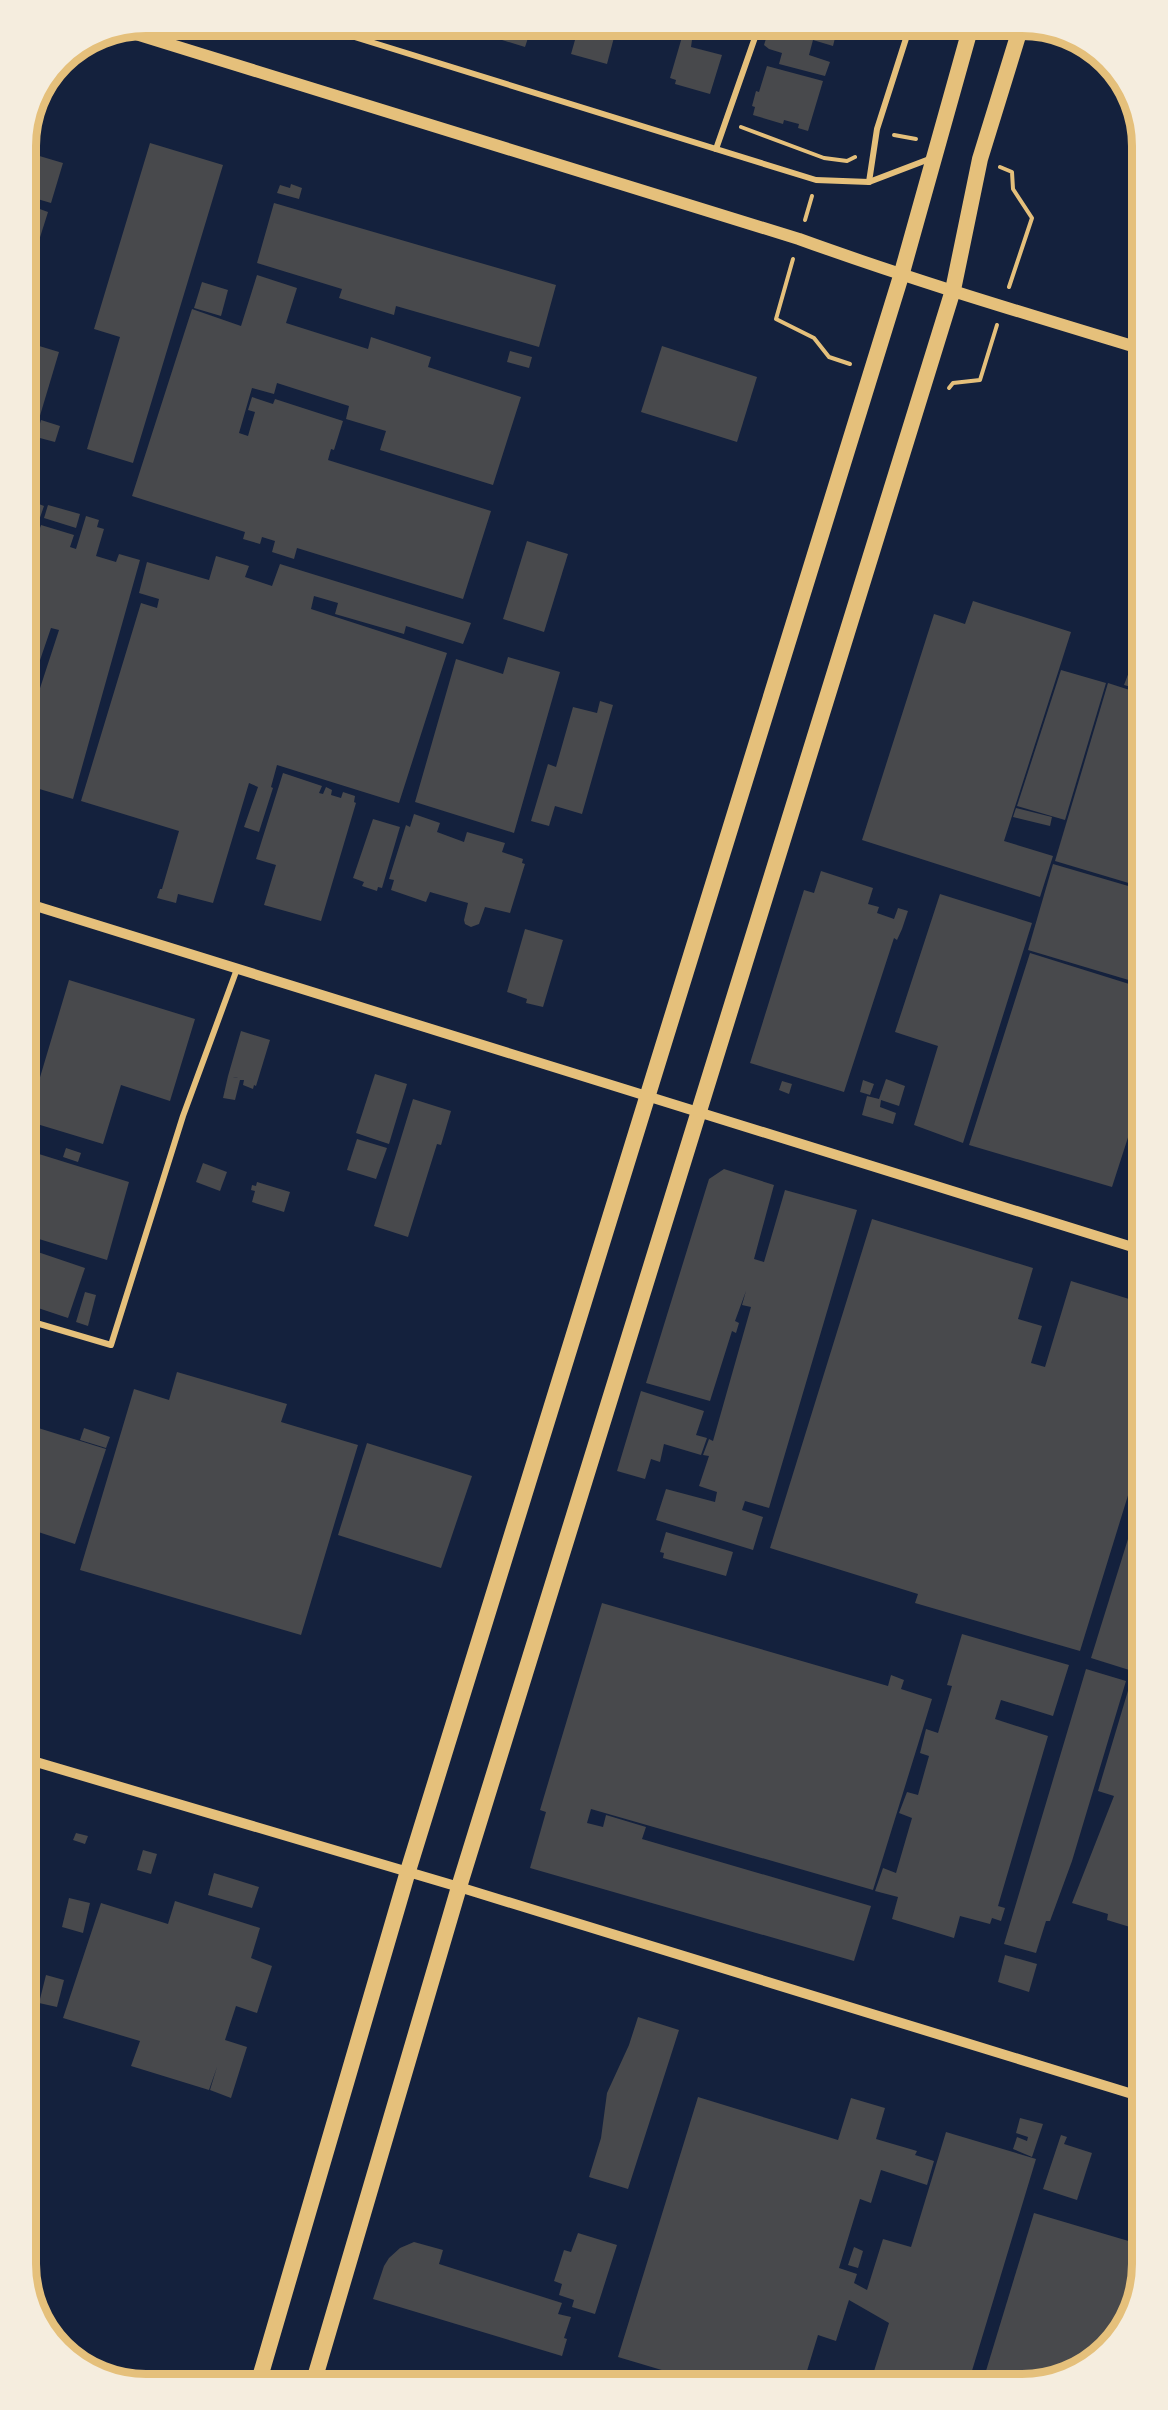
<svg xmlns="http://www.w3.org/2000/svg" width="1168" height="2410" font-family="'Fira Sans',sans-serif">
	<style>
		.building { fill: #48494c }
		.lines { fill: none; stroke-linecap: round; stroke-linejoin: round }
		.path { stroke: #e5c07b; stroke-width: 4 }
		.minor { stroke: #e5c07b; stroke-width: 6 }
		.tertiary { stroke: #e5c07b; stroke-width: 10 }
		.secondary { stroke: #e5c07b; stroke-width: 12 }
		.trunk { stroke: #e5c07b; stroke-width: 16 }
		.rim { fill: none; stroke: #e5c07b; stroke-width: 8 }
	</style>
	<rect width="100%" height="100%" fill="#14213d"/>
	<!-- building -->
	<g class="building">
		<polygon points="507,26 532,26 525,47 502,40"/>
		<polygon points="579,26 617,26 607,64 571,54"/>
		<polygon points="770,26 822,26 837,30 833,46 813,40 809,55 830,62 825,76 779,64 782,53 769,49 764,45"/>
		<polygon points="682,37 692,40 691,47 722,55 710,94 675,84 676,80 670,78"/>
		<polygon points="767,66 823,81 808,131 798,128 799,124 784,120 783,124 753,115 755,107 752,106 756,91 759,92"/>
		<polygon points="150,143 223,165 133,463 87,449 120,337 94,329"/>
		<polygon points="26,152 63,163 51,203 34,198 33,202 26,200"/>
		<polygon points="291,184 302,188 299,199 277,193 280,185 290,188"/>
		<polygon points="274,203 556,285 539,347 396,306 394,315 339,298 342,289 257,263"/>
		<polygon points="26,204 48,212 26,282"/>
		<polygon points="257,275 297,288 286,323 368,349 371,337 431,357 428,367 521,397 493,485 380,450 386,431 346,419 349,406 277,383 274,394 252,388 239,433 248,436 255,412 248,410 252,397 273,404 275,399 343,421 334,450 331,449 328,460 491,511 463,599 297,548 294,559 272,552 275,541 262,537 260,544 243,539 245,532 132,496 192,309 241,326"/>
		<polygon points="202,282 228,290 221,316 194,308"/>
		<polygon points="26,342 59,352 36,429 26,426"/>
		<polygon points="662,346 757,377 737,442 641,412"/>
		<polygon points="510,351 532,357 529,368 507,362"/>
		<polygon points="41,420 60,426 55,442 36,437"/>
		<polygon points="31,501 44,506 34,535 37,537 41,525 74,535 70,547 76,549 86,516 99,520 97,527 104,529 96,556 116,562 119,554 140,560 73,799 26,785 26,727 27,728 59,630 51,628 38,666 26,662 26,518"/>
		<polygon points="48,505 80,514 76,528 44,518"/>
		<polygon points="527,541 568,554 544,632 503,619"/>
		<polygon points="216,556 249,566 245,577 272,586 280,564 471,623 463,644 406,626 404,634 335,614 338,603 314,596 311,609 447,653 399,803 277,765 271,787 273,788 259,832 244,827 258,787 249,783 213,903 178,894 176,903 157,898 160,889 162,889 179,831 81,801 141,603 157,608 159,599 139,593 147,562 209,580"/>
		<polygon points="973,601 1071,632 1004,841 1053,856 1040,897 862,840 934,614 965,624"/>
		<polygon points="508,657 560,672 514,833 415,802 456,659 503,674"/>
		<polygon points="1061,670 1106,683 1065,820 1017,806"/>
		<polygon points="1129,672 1142,677 1142,690 1124,685"/>
		<polygon points="1108,683 1142,694 1142,887 1055,861"/>
		<polygon points="600,701 613,705 582,814 555,806 549,826 531,821 548,764 556,767 573,707 597,713"/>
		<polygon points="283,773 322,786 319,793 323,794 326,787 332,790 331,795 341,798 343,792 355,796 354,802 356,803 321,921 264,905 276,865 256,859"/>
		<polygon points="1016,808 1052,817 1050,826 1013,817"/>
		<polygon points="414,814 440,823 437,832 464,842 467,832 505,843 502,852 523,859 522,863 525,864 510,913 485,907 479,924 471,927 465,924 464,920 468,903 430,892 426,902 391,890 394,880 389,879 406,825 410,827"/>
		<polygon points="373,819 400,827 382,888 378,887 377,891 362,886 364,882 353,878"/>
		<polygon points="1053,864 1142,890 1142,984 1028,950"/>
		<polygon points="821,871 873,888 868,904 879,907 877,913 894,919 898,908 908,911 902,929 897,940 894,938 844,1092 750,1063 804,890 814,893"/>
		<polygon points="940,894 1032,923 963,1143 914,1125 938,1046 895,1032"/>
		<polygon points="525,929 563,940 543,1007 526,1003 527,999 507,992"/>
		<polygon points="1030,953 1142,988 1142,1061 1137,1077 1135,1077 1142,1079 1142,1094 1112,1187 969,1145"/>
		<polygon points="69,980 195,1019 170,1101 121,1085 103,1144 27,1121"/>
		<polygon points="241,1031 270,1040 256,1086 254,1085 253,1089 243,1085 244,1080 240,1080 235,1100 223,1098 228,1076 238,1078 228,1076"/>
		<polygon points="375,1074 407,1084 389,1144 356,1133"/>
		<polygon points="886,1079 905,1086 899,1106 881,1100 880,1107 896,1113 893,1124 862,1115 867,1096 879,1099"/>
		<polygon points="863,1080 874,1084 870,1095 860,1092"/>
		<polygon points="782,1081 792,1084 789,1094 779,1090"/>
		<polygon points="413,1099 451,1111 441,1145 437,1144 408,1237 374,1226"/>
		<polygon points="357,1139 387,1148 376,1179 347,1170"/>
		<polygon points="66,1148 81,1153 78,1162 63,1157"/>
		<polygon points="26,1150 129,1182 107,1260 26,1235"/>
		<polygon points="203,1163 227,1172 220,1191 196,1182"/>
		<polygon points="724,1169 774,1185 754,1259 764,1262 785,1190 857,1210 769,1508 745,1501 742,1510 763,1517 753,1550 656,1520 666,1489 715,1502 717,1492 699,1486 709,1456 703,1455 709,1439 713,1441 751,1307 742,1305 746,1291 735,1321 739,1323 736,1333 732,1331 710,1401 646,1383 709,1179"/>
		<polygon points="257,1182 290,1192 284,1212 252,1202 255,1191 251,1190 252,1185 256,1186"/>
		<polygon points="872,1219 1033,1268 1018,1319 1042,1326 1031,1363 1045,1367 1071,1281 1142,1303 1142,1450 1080,1651 915,1603 918,1594 770,1548"/>
		<polygon points="26,1248 85,1268 68,1318 26,1304"/>
		<polygon points="85,1292 96,1295 88,1326 76,1322"/>
		<polygon points="177,1372 287,1404 281,1422 358,1445 301,1635 80,1570 134,1389 169,1400"/>
		<polygon points="641,1391 704,1411 696,1435 707,1438 701,1455 664,1444 660,1462 651,1459 645,1479 617,1471"/>
		<polygon points="35,1427 106,1449 75,1544 26,1528 26,1456"/>
		<polygon points="84,1428 110,1437 106,1448 80,1440"/>
		<polygon points="367,1443 472,1476 441,1568 338,1535"/>
		<polygon points="1142,1494 1142,1674 1091,1658"/>
		<polygon points="666,1532 733,1552 726,1576 663,1558 664,1553 660,1552"/>
		<polygon points="602,1603 888,1686 891,1675 904,1680 901,1689 932,1699 873,1890 591,1809 587,1823 603,1827 606,1815 646,1827 642,1839 871,1906 854,1961 530,1868 546,1812 540,1810"/>
		<polygon points="962,1634 1069,1665 1053,1716 1001,1700 995,1719 1048,1736 998,1906 1005,1908 1001,1921 992,1918 990,1924 960,1916 954,1938 892,1919 898,1897 875,1891 883,1868 896,1873 912,1818 899,1813 907,1792 918,1795 929,1756 920,1753 926,1729 938,1733 952,1686 947,1685"/>
		<polygon points="1086,1669 1126,1681 1072,1861 1050,1921 1046,1921 1036,1953 1004,1944"/>
		<polygon points="1130,1684 1142,1687 1142,1923 1132,1919 1130,1927 1107,1920 1108,1914 1072,1903 1114,1796 1098,1791"/>
		<polygon points="76,1833 88,1836 85,1844 73,1840"/>
		<polygon points="143,1850 157,1854 151,1874 137,1870"/>
		<polygon points="214,1873 259,1887 252,1908 208,1895"/>
		<polygon points="69,1898 90,1903 83,1933 62,1927"/>
		<polygon points="175,1901 260,1928 251,1958 272,1966 257,2013 236,2006 225,2040 247,2047 231,2098 210,2090 217,2067 209,2090 131,2066 140,2041 63,2018 101,1903 168,1924"/>
		<polygon points="1005,1955 1037,1964 1029,1992 998,1982"/>
		<polygon points="46,1975 64,1980 57,2007 39,2003"/>
		<polygon points="638,2017 679,2030 628,2189 589,2177 601,2138 607,2093 629,2045"/>
		<polygon points="698,2097 838,2140 851,2098 885,2108 876,2139 917,2151 915,2155 934,2161 927,2185 881,2170 871,2203 860,2199 839,2268 857,2274 854,2283 867,2290 883,2239 911,2247 946,2132 1036,2159 968,2384 870,2384 889,2323 849,2300 836,2341 818,2335 803,2384 707,2384 676,2375 674,2380 663,2377 665,2371 618,2357"/>
		<polygon points="1020,2118 1043,2124 1032,2157 1013,2149 1017,2137 1027,2141 1028,2137 1016,2133"/>
		<polygon points="1061,2135 1067,2137 1064,2144 1092,2153 1077,2200 1043,2189"/>
		<polygon points="1034,2213 1142,2245 1142,2265 1122,2331 1068,2375 1022,2384 982,2384"/>
		<polygon points="578,2233 617,2245 595,2314 572,2307 574,2300 559,2295 562,2284 554,2281 564,2250 571,2252"/>
		<polygon points="414,2242 443,2250 439,2264 562,2303 558,2314 571,2317 564,2338 567,2339 562,2356 373,2299 384,2266 389,2258 400,2248"/>
		<polygon points="854,2247 863,2251 858,2268 848,2265"/>
	</g>
	<g class="lines">
		<!-- path -->
		<g class="path">
			<polyline points="741,127 824,158 847,161 855,157"/>
			<polyline points="894,135 916,139"/>
			<polyline points="1000,167 1012,172 1013,189 1032,218 1009,287"/>
			<polyline points="805,220 812,196"/>
			<polyline points="793,259 776,319 814,338 829,357 850,364"/>
			<polyline points="949,388 953,383 980,380 997,325"/>
		</g>
		<!-- minor -->
		<g class="minor">
			<polyline points="319,26 816,180 869,182 932,158"/>
			<polyline points="716,149 759,26"/>
			<polyline points="869,182 877,129 910,26"/>
			<polyline points="26,1320 111,1345 183,1116 237,969"/>
		</g>
		<!-- tertiary -->
		<g class="tertiary">
			<polyline points="26,903 1142,1250"/>
			<polyline points="26,1759 459,1887 1142,2097"/>
		</g>
		<!-- secondary -->
		<path class="secondary" d="M123 30 799 239C912 280 1027 314 1142 349"/>
		<!-- trunk -->
		<g class="trunk">
			<polyline points="258,2384 408,1871 901,276 971,26"/>
			<polyline points="313,2384 459,1887 953,290 980,159 1021,26"/>
		</g>
	</g>
	<!-- crop -->
	<path d="M0 0H1168V2410H0ZM146 36H1022A110 110 0 0 1 1132 146V2264A110 110 0 0 1 1022 2374H146A110 110 0 0 1 36 2264V146A110 110 0 0 1 146 36Z" fill="#f5edde" fill-rule="evenodd"/>
	<path class="rim" d="M146 36H1022A110 110 0 0 1 1132 146V2264A110 110 0 0 1 1022 2374H146A110 110 0 0 1 36 2264V146A110 110 0 0 1 146 36Z"/>
</svg>
